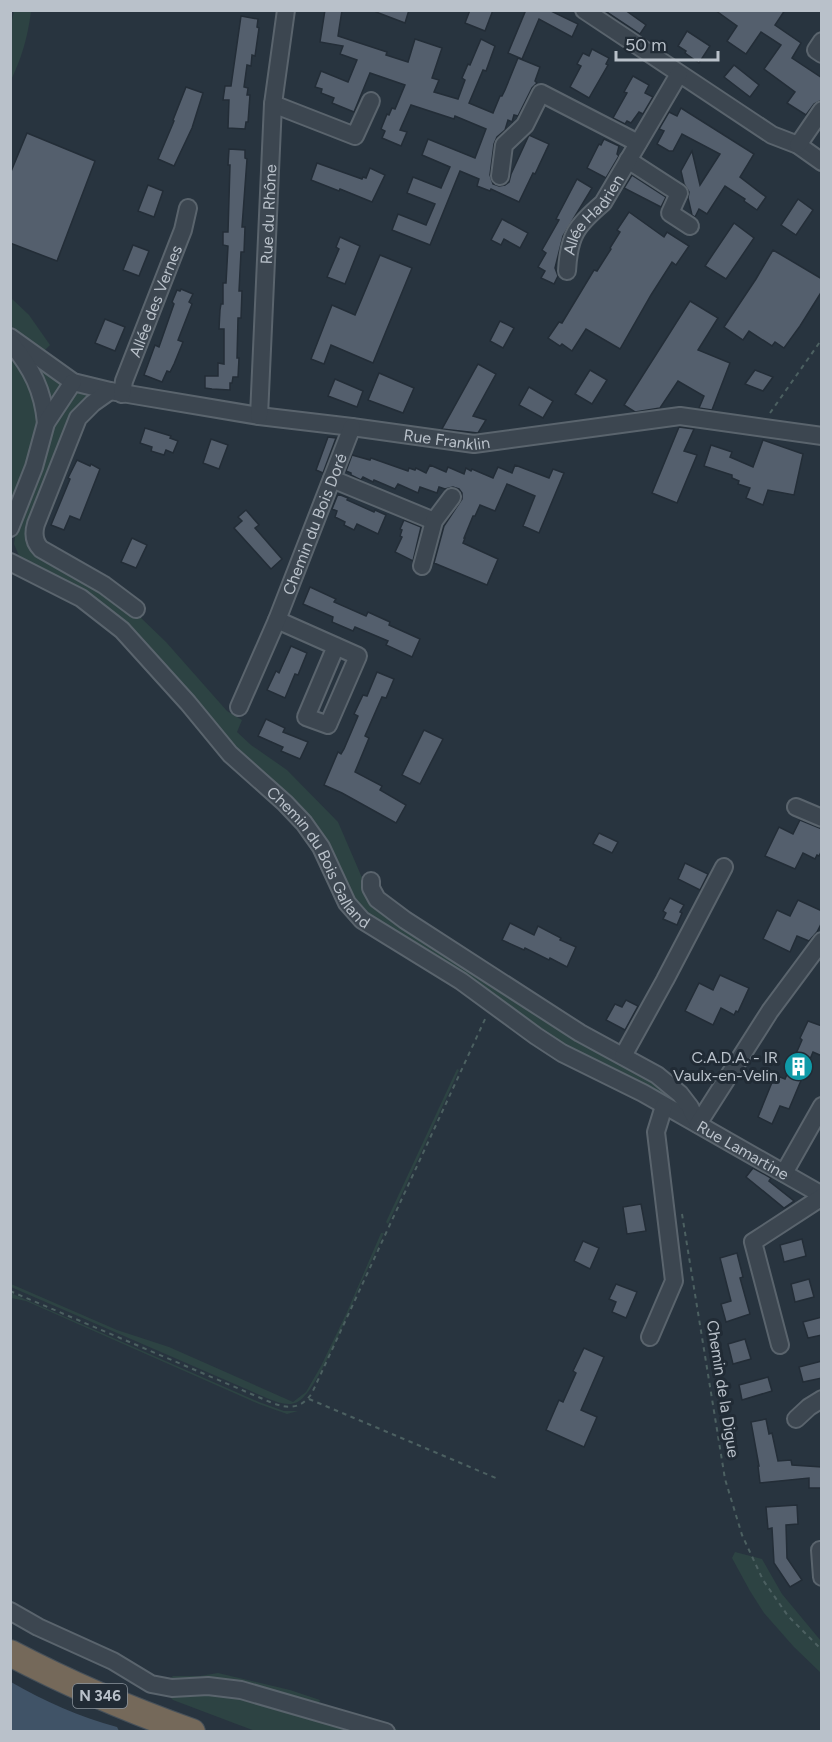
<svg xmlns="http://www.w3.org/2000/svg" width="832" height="1742" font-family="Figtree,sans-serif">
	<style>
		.green { fill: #2d4343 }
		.water { fill: #405367 }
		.building { fill: #545f6d; stroke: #232d37; stroke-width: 1.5 }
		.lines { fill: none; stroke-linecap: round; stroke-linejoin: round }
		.minor-casing { stroke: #5a646d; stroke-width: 20 }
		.highway-casing { stroke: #47515a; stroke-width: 28 }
		.path { stroke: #4c6061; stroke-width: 2; stroke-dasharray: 4.5 4.5; stroke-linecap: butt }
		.minor { stroke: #3c4650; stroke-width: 16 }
		.highway { stroke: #75695a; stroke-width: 26 }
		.labels { text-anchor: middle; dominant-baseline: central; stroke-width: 6; stroke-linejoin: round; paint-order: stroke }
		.shield { fill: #212b35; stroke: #8b949d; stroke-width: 1.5 }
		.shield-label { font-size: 15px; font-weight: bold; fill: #b9c1ca }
		.street-label { font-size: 16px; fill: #b9c1ca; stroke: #212b35 }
		.poi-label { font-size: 16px; fill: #b9c1ca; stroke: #212b35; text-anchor: end }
	</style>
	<rect width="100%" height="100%" fill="#28343f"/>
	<!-- green -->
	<g class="green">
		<path d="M14 11H31C28 36 22 57 11 80L10 29Z"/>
		<polygon points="11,298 29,315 50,345 45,350 11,326"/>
		<polygon points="22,352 63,383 50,413"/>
		<polygon points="11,355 29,377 39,421 11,518"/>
		<polygon points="80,392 92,396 30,534 139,616 166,642 227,711 242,720 237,732 251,745 287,770 338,822 369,894 657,1080 676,1102 675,1104 576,1055 367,919 258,773 178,684 20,558 14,544 16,531 58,411 75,393"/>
		<polygon points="457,1069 459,1070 451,1088 388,1224 386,1222"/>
		<path d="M381 1233H384C377 1250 369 1266 361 1283 351 1307 318 1390 299 1401 290 1407 279 1403 269 1399L11 1287V1284L117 1330 169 1347 293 1402 306 1392 321 1366 347 1312Z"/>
		<polygon points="11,1293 259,1402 284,1411 298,1411 287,1414 259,1404 26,1301 11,1298"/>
		<polygon points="735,1552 762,1559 782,1594 821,1641 821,1673 794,1647 764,1613 750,1591 732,1558"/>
		<polygon points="218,1673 290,1690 320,1700 318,1706 402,1731 255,1731 173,1700 166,1693 166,1682 173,1676 200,1676"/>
	</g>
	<!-- water -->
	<path class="water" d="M11 1682C44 1701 80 1717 117 1727L119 1731H11Z"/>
	<!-- building -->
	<g class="building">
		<polygon points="325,10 342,10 338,36 387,52 386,55 408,62 415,39 442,48 432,78 439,80 434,92 458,99 465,80 462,78 468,64 470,65 481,39 495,46 486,71 483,70 469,103 493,113 500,96 502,96 505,90 518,58 540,67 535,81 537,83 532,88 518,116 514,115 512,122 508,120 505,130 497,137 494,144 490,175 493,184 499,186 505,185 509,182 511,174 529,135 549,144 535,174 533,173 519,202 491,189 490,191 477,186 479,179 460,171 430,245 392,230 398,214 426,225 435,204 407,193 413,177 441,188 450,167 422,155 428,139 475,158 486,129 455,116 454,119 411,105 400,130 407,132 401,146 382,138 385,131 381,129 387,114 389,115 392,108 395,109 405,85 370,73 354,112 332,103 334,98 321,93 322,89 315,87 321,71 348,82 357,60 340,54 343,46 320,42"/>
		<polygon points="376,10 409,10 405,23 376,12"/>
		<polygon points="470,10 493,10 485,31 465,23"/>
		<polygon points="521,10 549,10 578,24 572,37 539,19 522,59 508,53 525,12"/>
		<polygon points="604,10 625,10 646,25 640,34"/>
		<polygon points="715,10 785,10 775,25 801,43 792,58 822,78 822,100 814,104 806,115 787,103 795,92 764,69 781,45 761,32 746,54 727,41 737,26"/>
		<polygon points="241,16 258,19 257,27 259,28 255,56 252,55 251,66 247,65 244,87 248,88 247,95 250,95 248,122 246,122 245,129 228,128 229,100 223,100 225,86 231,86"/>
		<polygon points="687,31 710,46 699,63 685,53 686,51 678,46"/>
		<polygon points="592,49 609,58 606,64 608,65 589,98 570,87 581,66 577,64 583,53 589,56"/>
		<polygon points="734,65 759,85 750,97 724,77"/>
		<polygon points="633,76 649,85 645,93 653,97 643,114 639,112 631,123 627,121 625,124 613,118 627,93 624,92"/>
		<polygon points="186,87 203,93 192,128 174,166 158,159 174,121 173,120"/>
		<polygon points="681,108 754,154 740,177 766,197 757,210 744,201 745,199 725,186 707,214 699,209 695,217 692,215 688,198 689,192 684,184 681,171 692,151 700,185 720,154 682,134 673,151 669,151 657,144 664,131 659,129 669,112 677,116"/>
		<polygon points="27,133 95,161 57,261 10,243 10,174"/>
		<polygon points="604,139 619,146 617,154 619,156 606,178 587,168 599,144 601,145"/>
		<polygon points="229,149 245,150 245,158 247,159 242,227 245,227 244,252 241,252 239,291 242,291 241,318 238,318 237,358 239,358 238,377 233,377 232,383 230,383 230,390 212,389 205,388 205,376 218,376 218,363 224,364 224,329 219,329 220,310 221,304 223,304 223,283 226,283 228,246 223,245 223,232 228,232 230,165 228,165"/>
		<polygon points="317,163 362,179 363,177 366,178 370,168 385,175 372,202 340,189 339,191 311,180"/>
		<polygon points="632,175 666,197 661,207 624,188"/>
		<polygon points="577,179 592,188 563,236 555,268 558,276 554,284 541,278 545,271 538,267 546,253 542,250 559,220 556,219"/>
		<polygon points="148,185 163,191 154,217 138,211"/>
		<polygon points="798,199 813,210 796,235 781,225"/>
		<polygon points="629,212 664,237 667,232 689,246 676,265 672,262 651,295 620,349 586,329 572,351 562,344 560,346 548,338 559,322 562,323 594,270 597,271 611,249 610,248 620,232 617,230"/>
		<polygon points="502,219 528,233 520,248 504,239 501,245 491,240"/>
		<polygon points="734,223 754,238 726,279 705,266"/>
		<polygon points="340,237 360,246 345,284 327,277 339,249 336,247"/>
		<polygon points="133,245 149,251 139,276 123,270"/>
		<polygon points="773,250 822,279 822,291 800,326 784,348 775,342 772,346 749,331 743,340 724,327 756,279"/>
		<polygon points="380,255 412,268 373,363 331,345 324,364 311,359 332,305 355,315"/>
		<polygon points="181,289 193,294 189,302 192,304 178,340 183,342 174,364 170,372 167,371 162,382 144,375 155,345 159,347 174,304 172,302 177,290 180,291"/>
		<polygon points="690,301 718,318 698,350 730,363 712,410 699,408 704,396 678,381 660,408 635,412 624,405"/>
		<polygon points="105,319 125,327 115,351 95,343"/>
		<polygon points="500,321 514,328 503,348 490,341"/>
		<polygon points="478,364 496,374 473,416 486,420 478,433 442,429"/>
		<polygon points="590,370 607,380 592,404 575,394"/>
		<polygon points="755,370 773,377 763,391 745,384"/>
		<polygon points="379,373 414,388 403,413 368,400"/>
		<polygon points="335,379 363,391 357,407 328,396"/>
		<polygon points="529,387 553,401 543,418 519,405"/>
		<polygon points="679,427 694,429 684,451 697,455 677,503 652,493"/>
		<polygon points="145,428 171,436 170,438 178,441 173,453 166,450 164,455 151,451 152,447 140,443"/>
		<polygon points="328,437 336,438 323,473 316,470"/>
		<polygon points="211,439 228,445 219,469 203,463"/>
		<polygon points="763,440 803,454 794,495 768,490 763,505 746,498 750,488 738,484 739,481 732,478 732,475 704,466 711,445 732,452 730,457 753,467"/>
		<polygon points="352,455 370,460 371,458 408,471 409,468 415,470 416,468 426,473 430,465 446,472 448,467 464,474 466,468 471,471 472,469 493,478 498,467 512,473 515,465 549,478 553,469 564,473 539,533 523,526 535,496 507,484 495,511 480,505 475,516 473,516 464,538 465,538 463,543 498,559 487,585 434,563 444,526 462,499 462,493 459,489 453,487 445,489 439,487 437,493 420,487 418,493 398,484 395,489 374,480 373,482 363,477 361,480 351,475 351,473 346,471"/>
		<polygon points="77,460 90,466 91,464 100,469 80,520 70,516 64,530 51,525 70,479 68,478"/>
		<polygon points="338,494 348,498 347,500 374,512 375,510 386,515 378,534 357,524 354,530 344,525 345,522 335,517 337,511 332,509"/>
		<polygon points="246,510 259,525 255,528 282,559 271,569 234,528 242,521 238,517"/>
		<polygon points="404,520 421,527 413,561 395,552 402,537 400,536 402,530 400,529"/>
		<polygon points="132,538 147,545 136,568 121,562"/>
		<polygon points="310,587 336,599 334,602 366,616 368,612 390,622 389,625 420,639 412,657 386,645 388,641 355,627 353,631 332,622 333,617 303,604"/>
		<polygon points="291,646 307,653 298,675 295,674 285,698 267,690 276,671 279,673"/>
		<polygon points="377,672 394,679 386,698 382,697 365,736 369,738 355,772 382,786 380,790 406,805 396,823 342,793 324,785 338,752 341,754 344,749 358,716 354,714 363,695 367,696"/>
		<polygon points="266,719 285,728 283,732 308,742 300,759 281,751 283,747 258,736"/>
		<polygon points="424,730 443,739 420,784 402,775"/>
		<polygon points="800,820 822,829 822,850 819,856 817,855 815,859 803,853 795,869 765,856 779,827 793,834"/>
		<polygon points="599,833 618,842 612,853 593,844"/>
		<polygon points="685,863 708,874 700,890 678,879"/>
		<polygon points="670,898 684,905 680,912 682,913 677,925 663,919 666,913 663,911"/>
		<polygon points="798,900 822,911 822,922 817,932 809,941 797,936 790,952 763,939 777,910 790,916"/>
		<polygon points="510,923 534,935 538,926 561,938 560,940 576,947 567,967 550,958 549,960 525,948 524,950 502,940"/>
		<polygon points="720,975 749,988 738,1012 736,1011 734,1015 721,1008 713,1025 685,1011 699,983 713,990"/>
		<polygon points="626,1000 638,1006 625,1030 606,1020 615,1004 622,1007"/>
		<polygon points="808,1021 822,1026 822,1056 813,1052 789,1109 780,1106 772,1124 758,1117 775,1075 785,1079 802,1040 800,1038"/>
		<polygon points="753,1168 771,1178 769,1181 794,1201 784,1208 746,1177"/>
		<polygon points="641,1204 646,1231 627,1234 623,1207"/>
		<polygon points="802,1239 806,1256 784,1262 780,1245"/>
		<polygon points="583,1241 599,1248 590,1269 574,1261"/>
		<polygon points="737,1253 743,1277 740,1278 750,1314 726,1322 721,1304 731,1301 720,1258"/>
		<polygon points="809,1279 814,1297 795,1302 791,1284"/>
		<polygon points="616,1284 637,1292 626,1318 612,1312 616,1302 609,1299"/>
		<polygon points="822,1317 822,1335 808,1338 803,1322"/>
		<polygon points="745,1339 751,1359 733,1364 728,1344"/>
		<polygon points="584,1348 604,1357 581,1410 597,1417 584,1447 546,1430 559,1400 563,1402 576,1373 573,1371"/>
		<polygon points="822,1361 822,1378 803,1382 799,1367"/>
		<polygon points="768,1377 772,1391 742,1400 739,1385"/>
		<polygon points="766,1419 769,1434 772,1433 778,1461 791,1460 792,1465 822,1467 822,1488 809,1488 809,1478 760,1483 758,1466 759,1466 751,1422"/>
		<polygon points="797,1505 798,1524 786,1525 787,1558 802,1580 790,1587 774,1563 772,1528 768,1529 766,1507"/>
	</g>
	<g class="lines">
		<defs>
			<g id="minor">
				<polyline points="584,10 772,135 798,145 822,162"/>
				<polyline points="822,41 816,50 822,54"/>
				<polyline points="273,104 355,136 371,101"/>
				<polyline points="798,145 822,110"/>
				<polyline points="628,160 679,193 670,213 690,226"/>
				<polyline points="500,176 504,145 525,125 541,93 638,143"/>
				<path id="s1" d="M567 271C569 235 576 226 603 203L679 74"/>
				<path id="s2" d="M10 337 73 382 110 391 259 416 352 427 474 444 680 416 822 436"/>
				<path d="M11 343C32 369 43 390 46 423"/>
				<path d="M110 391 93 403 78 418 36 524C33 534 34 542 41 549L104 585 136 609"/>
				<path id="s3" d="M122 394 124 381 183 230 188 208"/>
				<path id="s4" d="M259 416 273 104 286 10"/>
				<polyline points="332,479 434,521"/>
				<polyline points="10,528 34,467 46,423 73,382"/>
				<path id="s5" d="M10 562 81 598 122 630 188 703 230 754 285 803 304 823 321 847 347 903 362 920 461 981 536 1036 562 1053 643 1093 822 1195"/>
				<polyline points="422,566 434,521 452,497"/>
				<polyline points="277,620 358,656 328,725 306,717 336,646"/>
				<path id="s6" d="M239 707 277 620 352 427"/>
				<polyline points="796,807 822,818"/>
				<polyline points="371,881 371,888 377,899 405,920 580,1033 657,1075 680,1094 690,1107 698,1124"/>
				<polyline points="623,1056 665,980 724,867"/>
				<polyline points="698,1124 770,1011 822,941"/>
				<polyline points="784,1173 822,1106"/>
				<polyline points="650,1337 674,1281 656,1132 664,1106"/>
				<polyline points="780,1345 753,1242 822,1197"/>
				<polyline points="796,1419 809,1407 822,1399"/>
				<polyline points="820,1550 822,1577"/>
				<polyline points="10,1611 38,1627 113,1661 151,1684 172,1688 208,1686 241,1690 386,1732"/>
			</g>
			<path id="highway" d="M10 1653C69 1684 130 1710 192 1732"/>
		</defs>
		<!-- minor casing -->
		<use href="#minor" class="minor-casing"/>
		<!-- highway casing -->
		<use href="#highway" class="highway-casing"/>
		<!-- path -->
		<g class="path">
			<polyline points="770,413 822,339"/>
			<polyline points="682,1214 725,1479 742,1535 763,1580 788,1616 822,1650"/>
			<path d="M10 1291 270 1402C287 1409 301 1410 312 1393L486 1017"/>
			<polyline points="309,1399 496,1478"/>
		</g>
		<!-- minor -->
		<use href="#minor" class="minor"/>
		<!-- highway -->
		<use href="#highway" class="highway"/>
	</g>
	<!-- icons -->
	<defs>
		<symbol id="building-disc" viewBox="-11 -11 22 22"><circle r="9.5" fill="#0f9aa8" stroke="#212b35"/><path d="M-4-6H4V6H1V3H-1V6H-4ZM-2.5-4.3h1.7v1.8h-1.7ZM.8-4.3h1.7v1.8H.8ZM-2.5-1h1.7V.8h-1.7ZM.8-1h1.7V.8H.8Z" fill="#fff"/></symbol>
	</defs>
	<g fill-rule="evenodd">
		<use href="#building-disc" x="782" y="1050" width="33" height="33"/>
	</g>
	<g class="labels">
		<!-- shield labels -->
		<rect class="shield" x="73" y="1684" width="54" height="24" rx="4.5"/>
		<g class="shield-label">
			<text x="100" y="1696">N 346</text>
		</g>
		<!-- street labels -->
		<g class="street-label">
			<text stroke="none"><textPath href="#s4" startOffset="202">Rue du Rhône</textPath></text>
			<text stroke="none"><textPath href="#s1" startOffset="64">Allée Hadrien</textPath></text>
			<text stroke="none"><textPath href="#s3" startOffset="99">Allée des Vernes</textPath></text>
			<text stroke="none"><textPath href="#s2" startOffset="456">Rue Franklin</textPath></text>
			<text stroke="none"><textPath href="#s6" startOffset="198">Chemin du Bois Doré</textPath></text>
			<text stroke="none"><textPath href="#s5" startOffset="434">Chemin du Bois Galland</textPath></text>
			<text stroke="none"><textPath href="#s5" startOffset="957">Rue Lamartine</textPath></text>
			<text transform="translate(723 1389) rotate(81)">Chemin de la Digue</text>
		</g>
		<!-- poi labels -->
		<g class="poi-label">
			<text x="778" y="1057">C.A.D.A. - IR<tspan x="778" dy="18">Vaulx-en-Velin</tspan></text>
		</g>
	</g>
	<!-- border -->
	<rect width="832" height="1742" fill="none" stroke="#b9c1ca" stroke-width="24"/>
	<!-- scale -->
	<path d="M616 51v9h102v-9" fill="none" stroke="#b9c1ca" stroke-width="3"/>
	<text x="625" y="51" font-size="18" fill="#b9c1ca" stroke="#212b35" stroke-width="4.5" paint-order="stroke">50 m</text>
</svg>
